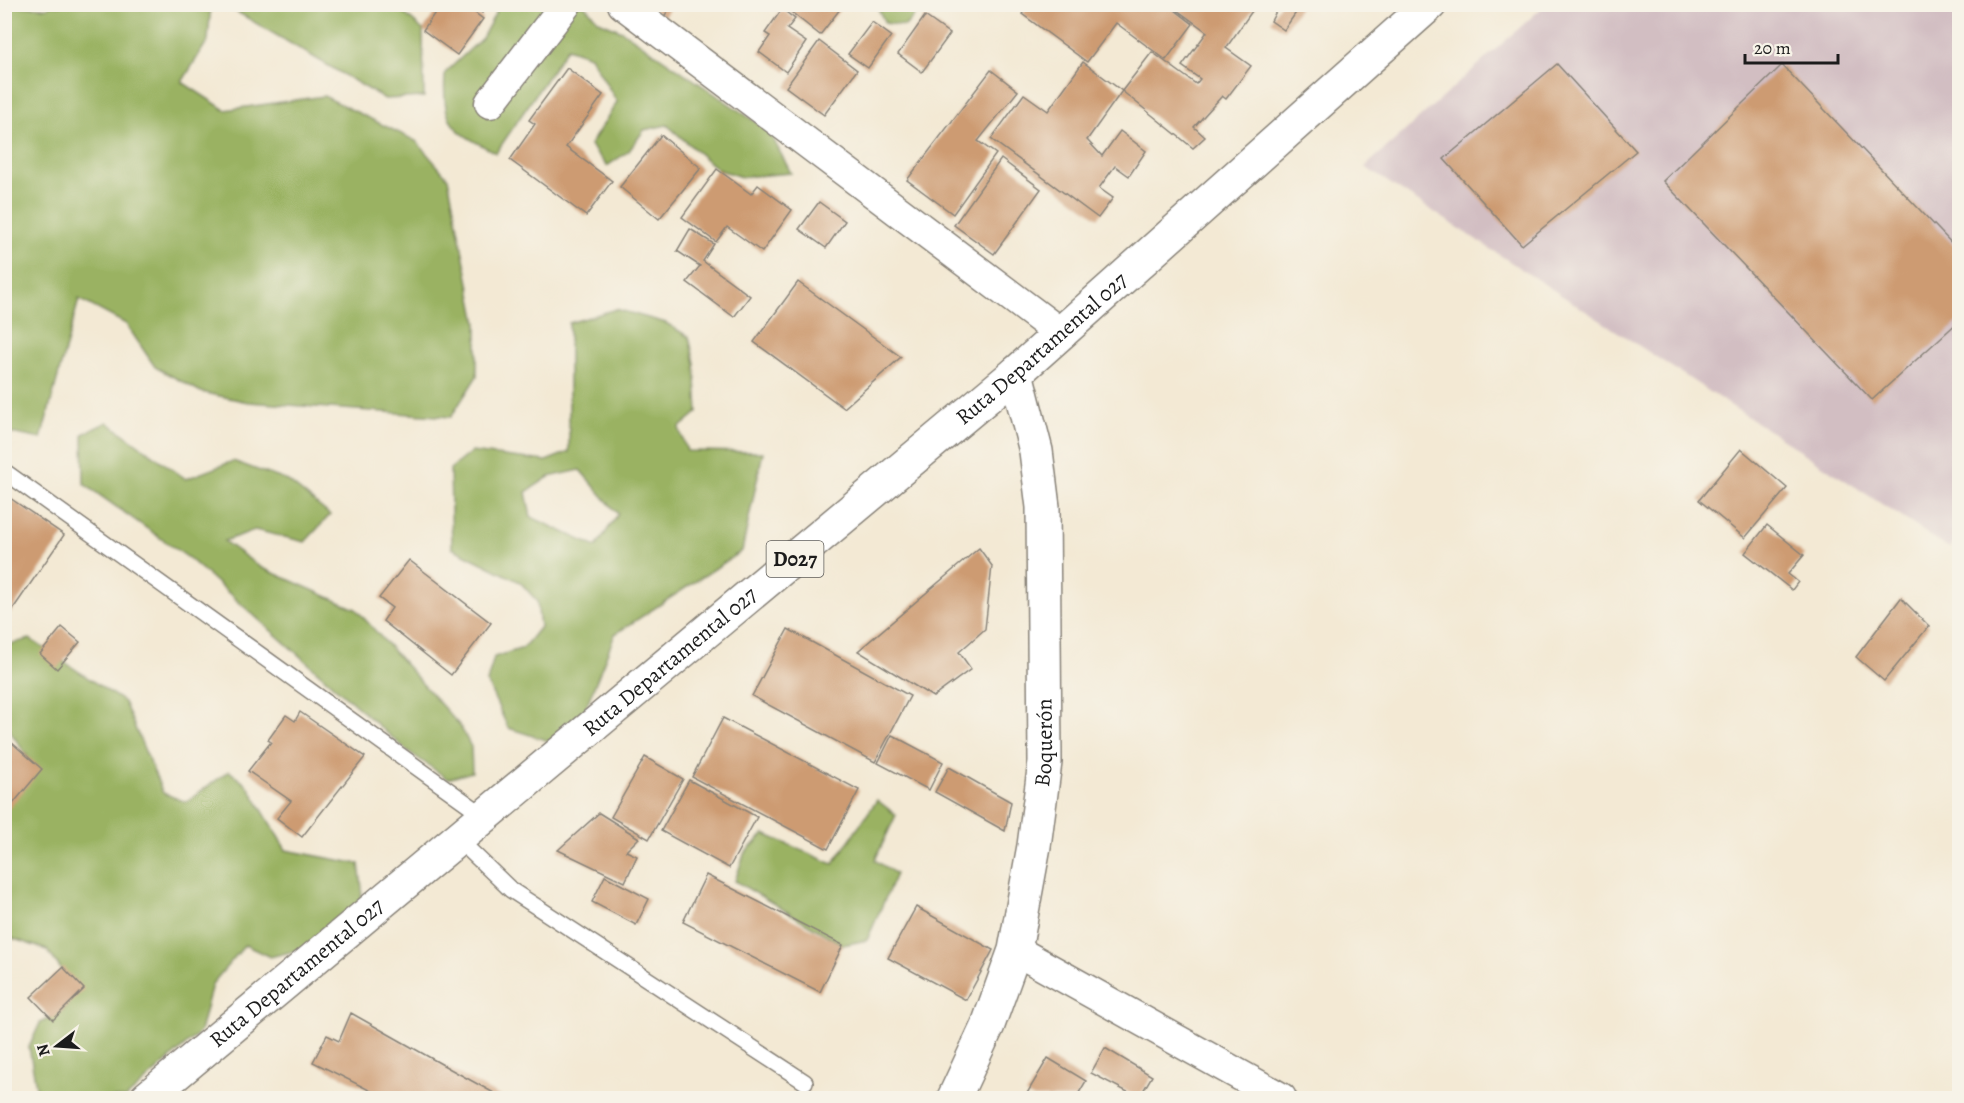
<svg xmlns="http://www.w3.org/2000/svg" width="1964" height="1103" font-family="Alegreya,serif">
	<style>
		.industrial { fill: #d2bec2 }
		.forest { fill: #9ab262; stroke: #5b673f; stroke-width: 1.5; fill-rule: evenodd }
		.building { fill: #cd9b72 }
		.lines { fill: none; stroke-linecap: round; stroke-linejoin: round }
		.service-casing { stroke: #888278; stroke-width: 18 }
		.minor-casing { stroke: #888278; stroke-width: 33 }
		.tertiary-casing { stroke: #888278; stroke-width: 36 }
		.primary-casing { stroke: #888278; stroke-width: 36 }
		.service { stroke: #fff; stroke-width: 15 }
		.minor { stroke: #fff; stroke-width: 30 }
		.tertiary { stroke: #fff; stroke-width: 33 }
		.primary { stroke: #fff; stroke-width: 33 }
		.labels { text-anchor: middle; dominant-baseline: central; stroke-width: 5; stroke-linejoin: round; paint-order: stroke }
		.shield { fill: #f7f3e8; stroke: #5e5c59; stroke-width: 1.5 }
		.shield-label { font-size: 21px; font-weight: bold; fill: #1c1c1c }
		.street-label { font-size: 22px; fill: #1c1c1c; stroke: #f7f3e8 }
	</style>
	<rect width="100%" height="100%" fill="#f7f3e8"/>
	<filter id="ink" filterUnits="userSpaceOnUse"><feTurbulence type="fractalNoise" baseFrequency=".0167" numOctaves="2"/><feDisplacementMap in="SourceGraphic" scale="12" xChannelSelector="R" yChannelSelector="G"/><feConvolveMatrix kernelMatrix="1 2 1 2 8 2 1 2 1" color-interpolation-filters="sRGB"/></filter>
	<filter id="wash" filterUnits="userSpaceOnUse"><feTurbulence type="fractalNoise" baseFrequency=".008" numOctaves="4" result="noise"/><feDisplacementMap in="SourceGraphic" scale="24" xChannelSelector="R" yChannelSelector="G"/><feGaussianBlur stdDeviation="1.35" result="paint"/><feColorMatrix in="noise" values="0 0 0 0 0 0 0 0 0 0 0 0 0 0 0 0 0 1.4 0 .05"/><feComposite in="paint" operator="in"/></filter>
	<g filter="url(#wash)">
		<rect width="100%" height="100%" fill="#f3e9d4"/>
		<!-- industrial -->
		<polygon class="industrial" points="1545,5 1959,5 1959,538 1949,548 1365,167"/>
		<!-- forest -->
		<g class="forest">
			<polygon points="876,4 924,4 924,5 905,26 885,23"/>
			<polygon points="51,5 211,5 208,40 182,82 225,110 324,96 416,141 448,178 477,323 477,376 451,417 248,402 201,392 155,367 126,324 79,299 41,439 5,432 5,5 47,8"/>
			<polygon points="225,5 395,5 423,30 424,97 385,99"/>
			<path d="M500 5H584L599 21 622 31 769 131 791 173 741 177 717 169 667 125 644 130 629 151 607 166 590 145 617 102 590 56 567 48 496 153C452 130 442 126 445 73L482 38Z"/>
			<polygon points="939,5 976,5 975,8 950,12"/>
			<path d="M616 309 666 323 689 337 695 363 698 412 679 428 687 451 763 452 742 551 615 634 578 727 555 743 508 728 487 682 494 657 523 648 540 627 537 601 520 582 452 548 450 469 471 452 546 461 569 452V323ZM580 470 618 514 596 547 531 517 526 492 549 477Z"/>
			<polygon points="107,422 186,479 233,461 288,481 330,515 305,542 255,530 224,541 260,567 356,609 460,726 471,747 472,772 448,779 405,749 190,559 84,484 83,434"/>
			<polygon points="30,639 124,702 163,793 186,802 229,771 248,786 286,850 359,864 362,888 360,915 320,945 270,957 245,945 212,984 200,1032 126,1098 38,1098 29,1047 40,1023 62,1012 78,992 47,950 5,936 4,786 21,787 33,764 4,723 4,653 6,645"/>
			<polygon points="877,800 896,815 875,860 896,874 867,940 843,945 735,881 744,854 764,834 833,864"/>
		</g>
		<g id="blocks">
			<!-- building -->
			<g class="building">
				<polygon points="441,4 463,4 483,19 457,55 423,30"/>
				<polygon points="471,4 488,4 482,13"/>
				<polygon points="647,4 672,4 664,17"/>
				<polygon points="795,4 844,4 820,35 790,11"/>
				<polygon points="1029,4 1167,4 1193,24 1166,60 1116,23 1087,62 1022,14"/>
				<polygon points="1169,4 1257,4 1226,48 1251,66 1226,99 1222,96 1194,127 1205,137 1193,148 1122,91 1152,52 1196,84 1200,79 1182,66 1207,32"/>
				<polygon points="1280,4 1302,4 1284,30 1271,21"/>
				<polygon points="782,9 795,19 787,29 806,42 786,72 759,52 770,36 765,33"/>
				<polygon points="925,16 950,34 922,72 898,54"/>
				<polygon points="872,22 891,36 868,68 848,54"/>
				<polygon points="819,41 857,70 824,115 786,87"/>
				<polygon points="1083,62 1122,91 1087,140 1102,156 1120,131 1146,151 1129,176 1115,166 1099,188 1113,198 1098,218 991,139 1024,94 1048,111"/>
				<polygon points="1557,64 1636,151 1522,245 1444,159"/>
				<polygon points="1782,65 1959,251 1959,321 1872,400 1663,181"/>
				<polygon points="567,68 603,95 566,147 612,181 586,216 510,160 535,124 529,120"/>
				<polygon points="991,70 1018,91 978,141 996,154 953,214 907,180"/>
				<polygon points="661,135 701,168 659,219 620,187"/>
				<polygon points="1001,159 1041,189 994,254 954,225"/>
				<polygon points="717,169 751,194 758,185 792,210 762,252 727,227 716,242 682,217"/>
				<polygon points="819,202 845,221 826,248 799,229"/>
				<polygon points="690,229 714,244 703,261 750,296 734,317 687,282 700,266 677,251"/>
				<polygon points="798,282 901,357 844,408 754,342"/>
				<polygon points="1741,449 1787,488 1745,538 1699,500"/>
				<polygon points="4,494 64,535 4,622"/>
				<polygon points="1767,525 1804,555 1788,574 1798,582 1792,590 1745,553"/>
				<polygon points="979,548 992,566 985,629 959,652 971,669 933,697 858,651"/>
				<polygon points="409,560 491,623 451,675 383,621 392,608 379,598"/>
				<polygon points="1901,598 1929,626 1884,681 1856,657"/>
				<polygon points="62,627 80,642 57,669 40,654"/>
				<polygon points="788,629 910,696 875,762 752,696"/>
				<polygon points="300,712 365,757 302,837 277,818 291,801 248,771 271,742 268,740 286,715 295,721"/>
				<polygon points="723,718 859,790 828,849 692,777"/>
				<polygon points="892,735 943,762 929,790 878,763"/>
				<polygon points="11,742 42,769 6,812 4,749"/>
				<polygon points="645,757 683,779 649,839 611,817"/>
				<polygon points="949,767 1011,802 1005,831 935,792"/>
				<polygon points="689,780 757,817 729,868 661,831"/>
				<polygon points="599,813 639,838 626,851 637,856 625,882 558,850"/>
				<polygon points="706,875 843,945 820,992 683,922"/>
				<polygon points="605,876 649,899 636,925 592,902"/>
				<polygon points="916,907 993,950 966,1000 888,958"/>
				<polygon points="63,967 84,989 53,1020 31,997"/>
				<polygon points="351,1013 452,1070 503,1098 385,1098 313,1062 327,1035 339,1041"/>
				<polygon points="1105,1048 1152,1076 1139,1098 1091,1073"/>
				<polygon points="1048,1058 1086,1081 1076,1098 1032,1098 1026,1095"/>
			</g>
		</g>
	</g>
	<g filter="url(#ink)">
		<use href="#blocks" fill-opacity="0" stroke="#888278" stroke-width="1.5"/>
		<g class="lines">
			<defs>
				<g id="service">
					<polyline points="4,471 486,817"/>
					<polyline points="459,840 511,890 805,1082"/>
				</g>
				<g id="minor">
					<polyline points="623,4 1060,333"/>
					<polyline points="490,103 566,4"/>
					<polyline points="1015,950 1281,1098"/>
				</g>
				<g id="tertiary">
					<path id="s1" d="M954 1098 988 1025 1015 950 1034 846 1045 762 1043 507 1036 451 1016 373"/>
				</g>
				<g id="primary">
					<path id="s2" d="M147 1098 1016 373 1430 4"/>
				</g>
			</defs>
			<!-- service casing -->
			<use href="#service" class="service-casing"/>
			<!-- minor casing -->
			<use href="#minor" class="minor-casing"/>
			<!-- tertiary casing -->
			<use href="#tertiary" class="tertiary-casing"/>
			<!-- primary casing -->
			<use href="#primary" class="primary-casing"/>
			<!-- service -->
			<use href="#service" class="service"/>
			<!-- minor -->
			<use href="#minor" class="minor"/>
			<!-- tertiary -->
			<use href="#tertiary" class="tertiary"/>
			<!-- primary -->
			<use href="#primary" class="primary"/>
		</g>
	</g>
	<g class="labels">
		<!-- shield labels -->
		<rect class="shield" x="766.5" y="541" width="57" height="36" rx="4.5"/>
		<g class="shield-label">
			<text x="795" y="559">D027</text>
		</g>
		<!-- street labels -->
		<g class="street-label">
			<text stroke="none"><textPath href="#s2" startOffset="1167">Ruta Departamental 027</textPath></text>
			<text stroke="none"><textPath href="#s2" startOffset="681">Ruta Departamental 027</textPath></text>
			<text stroke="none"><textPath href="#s1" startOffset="370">Boquerón</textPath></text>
			<text stroke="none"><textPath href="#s2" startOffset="195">Ruta Departamental 027</textPath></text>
		</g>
	</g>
	<!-- margin -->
	<rect width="1964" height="1103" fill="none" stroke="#f7f3e8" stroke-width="24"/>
	<!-- north arrow -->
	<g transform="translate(57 1046) rotate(253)" stroke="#f7f3e8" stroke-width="4.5" paint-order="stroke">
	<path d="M0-4.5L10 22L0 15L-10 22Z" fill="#1c1c1c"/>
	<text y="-9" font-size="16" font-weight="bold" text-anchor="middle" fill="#1c1c1c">N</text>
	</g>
	<!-- scale -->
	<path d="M1745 54v9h93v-9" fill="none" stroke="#1c1c1c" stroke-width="3"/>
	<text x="1754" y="54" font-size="18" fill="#1c1c1c" stroke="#f7f3e8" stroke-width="4.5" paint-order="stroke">20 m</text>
</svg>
